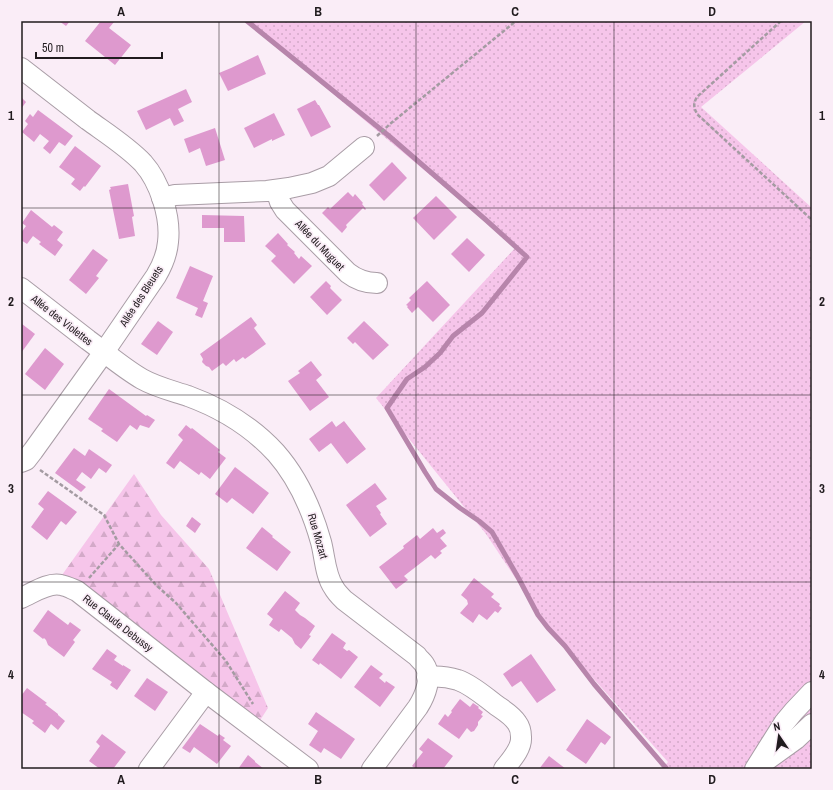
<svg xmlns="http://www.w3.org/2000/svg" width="833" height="790" font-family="'Archivo Narrow',sans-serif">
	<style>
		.grass { fill: url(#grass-dots) }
		.forest { fill: url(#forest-firs) }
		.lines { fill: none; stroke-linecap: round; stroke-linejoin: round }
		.stream { stroke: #b785ab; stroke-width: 5 }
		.building { fill: #de99ce }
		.minor-casing { stroke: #a99da6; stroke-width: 22 }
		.path { stroke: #a49ba2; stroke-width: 2.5; stroke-dasharray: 4 2; stroke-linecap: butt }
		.minor { stroke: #fff; stroke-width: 20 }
		.grid { fill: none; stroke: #201b1e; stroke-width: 1; stroke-opacity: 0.55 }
		.labels { text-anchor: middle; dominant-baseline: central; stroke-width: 3.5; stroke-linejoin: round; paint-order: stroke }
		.street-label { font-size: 11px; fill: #201b1e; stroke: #faedf7 }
		.neatline { fill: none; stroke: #201b1e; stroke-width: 1.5 }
		.grid-label { font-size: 13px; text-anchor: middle; font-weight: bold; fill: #201b1e }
	</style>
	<defs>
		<pattern id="grass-dots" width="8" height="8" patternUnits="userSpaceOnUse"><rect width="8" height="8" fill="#f6c5ea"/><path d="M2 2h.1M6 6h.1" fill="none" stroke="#d3a9c8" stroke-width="1.8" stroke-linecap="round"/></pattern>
		<pattern id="forest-firs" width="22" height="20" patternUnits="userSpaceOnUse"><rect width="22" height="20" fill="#f6c5ea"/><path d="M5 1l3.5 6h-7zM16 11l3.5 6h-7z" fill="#d3a9c8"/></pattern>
	</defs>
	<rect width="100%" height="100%" fill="#faedf7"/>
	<!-- grass -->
	<polygon class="grass" points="246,21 806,21 701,107 812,208 812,769 662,769 668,762 550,630 486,534 376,398 516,247"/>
	<!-- forest -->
	<polygon class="forest" points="134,474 161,515 209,569 268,708 257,725 62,575"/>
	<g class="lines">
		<!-- stream -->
		<polyline class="stream" points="247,21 389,136 486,220 527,257 482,313 453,336 440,353 425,367 407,379 387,408 425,472 436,489 460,508 479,521 492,532 519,579 538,615 548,628 565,646 594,684 666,768 665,769"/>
	</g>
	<!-- building -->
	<g class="building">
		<polygon points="59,21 70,21 66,26"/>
		<polygon points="101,21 113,21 114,22 109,28 131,45 115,65 85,41"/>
		<polygon points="258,55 266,74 228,91 219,73 231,68"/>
		<polygon points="186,89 192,102 178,109 184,121 174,126 170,118 146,130 137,111"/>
		<polygon points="21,97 26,102 21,109"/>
		<polygon points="315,100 318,105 319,105 331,127 311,137 297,109"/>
		<polygon points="38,110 73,136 65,146 59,142 50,154 43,148 49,141 40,134 34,142 22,132 28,124 25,121 30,114 33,117"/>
		<polygon points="274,113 285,135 272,141 272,139 254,148 244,128"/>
		<polygon points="215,128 225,160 206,166 200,148 189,153 184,139"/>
		<polygon points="75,146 101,166 85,187 84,186 80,191 71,184 75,179 59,167"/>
		<polygon points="392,162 407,178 384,201 369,185"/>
		<polygon points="128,184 134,216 132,217 135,236 119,239 109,190 111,189 110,187"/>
		<polygon points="348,192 353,197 355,194 363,203 362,204 366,209 365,210 363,208 346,225 347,227 342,233 322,213 328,207 330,209"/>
		<polygon points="436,196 457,217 434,240 413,218"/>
		<polygon points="31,210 52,227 54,225 63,232 57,240 63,245 55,256 39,244 41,242 33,236 27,244 21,240 21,233 26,226 22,223"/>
		<polygon points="202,215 244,216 245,242 224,242 224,228 202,228"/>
		<polygon points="278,233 288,244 287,245 295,252 294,253 299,259 301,256 312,266 294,284 271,261 276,256 265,246"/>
		<polygon points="467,238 485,255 469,272 451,254"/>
		<polygon points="93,249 108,260 96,276 99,278 86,294 69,280"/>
		<polygon points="190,266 213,276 203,301 208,303 202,318 195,315 198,308 176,298"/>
		<polygon points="326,281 331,286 330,288 342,300 327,315 310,297"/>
		<polygon points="427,281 450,305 433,322 418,307 412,313 407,307 408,306 406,305 411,300 409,298"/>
		<polygon points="251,317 257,325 254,328 266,344 245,359 243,357 236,362 234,359 226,366 223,363 212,371 209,367 206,366 202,362 203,359 200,354"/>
		<polygon points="158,321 173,332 157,355 141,344"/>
		<polygon points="364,321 389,345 373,360 355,342 353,344 347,338"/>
		<polygon points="22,324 35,334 21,353 21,326"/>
		<polygon points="45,348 64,364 45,390 25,374"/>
		<polygon points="311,361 322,375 316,380 329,397 310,411 288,381 300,373 298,371"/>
		<polygon points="109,389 146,416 147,415 155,420 149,428 140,425 137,430 130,425 117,442 101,431 103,429 88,419"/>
		<polygon points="332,421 336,427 344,421 366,449 347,464 331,443 319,452 309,439"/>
		<polygon points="186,425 191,429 192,428 220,450 218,452 226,458 210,479 201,472 199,475 180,461 174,469 166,463 183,440 178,435"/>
		<polygon points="74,448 85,456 89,449 112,465 106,473 99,468 91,479 82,472 76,480 86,487 81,492 55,473"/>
		<polygon points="235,467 269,493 253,514 232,498 227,503 215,494"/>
		<polygon points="375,483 387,499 376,506 381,513 380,514 387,524 370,537 346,505"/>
		<polygon points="48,491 77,512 66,525 61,521 47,540 31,527 44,509 38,504"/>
		<polygon points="192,517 201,524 195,533 186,526"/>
		<polygon points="262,527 273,536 272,537 291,552 277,571 246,548"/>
		<polygon points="433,528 437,533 443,529 446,533 440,538 447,546 440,551 442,553 435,559 431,555 404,576 408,580 396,589 379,567 404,548 403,546 417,535 420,539"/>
		<polygon points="474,578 494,594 491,597 500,604 499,606 502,608 498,613 495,611 487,620 479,614 473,623 460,613 468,604 467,600 461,595"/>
		<polygon points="285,591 300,603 295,610 300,615 305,618 315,626 309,635 311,636 301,649 295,644 292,638 281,629 279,632 269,625 273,619 267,614"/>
		<polygon points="48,610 68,625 70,622 81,630 73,640 75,642 64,657 48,645 46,640 44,638 43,639 33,631"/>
		<polygon points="332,633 346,643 343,648 347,651 349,650 358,657 341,679 320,663 319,665 312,660"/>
		<polygon points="107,649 117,656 114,660 123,666 123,665 131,670 117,690 110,685 112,682 92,669"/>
		<polygon points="531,654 556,690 537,703 521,681 512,687 503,674"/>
		<polygon points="371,665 383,674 379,678 385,683 386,681 395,687 380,707 354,687"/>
		<polygon points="147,678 168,692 155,711 134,696"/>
		<polygon points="27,688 47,703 45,704 58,714 58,715 65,721 58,730 51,724 45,733 32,723 34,721 21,712 21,696"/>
		<polygon points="460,699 470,707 473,703 479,707 478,708 483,712 481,715 483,716 478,722 478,725 474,731 471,732 467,728 459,739 438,724 445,714 448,717 452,712 451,711"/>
		<polygon points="316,712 355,739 341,759 324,748 321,753 309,745 318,731 308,724"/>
		<polygon points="587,719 611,737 605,745 601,742 586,764 566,750"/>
		<polygon points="200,724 218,736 219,734 225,738 223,740 231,746 217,764 194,747 190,753 182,748"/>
		<polygon points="102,734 126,752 113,769 100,769 89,761 100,746 96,742"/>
		<polygon points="428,738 453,756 443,769 416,769 412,766 423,752 419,749"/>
		<polygon points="248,755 255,761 255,762 264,769 238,769"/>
		<polygon points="549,756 566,769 539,769"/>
	</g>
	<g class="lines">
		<defs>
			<g id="minor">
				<path d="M21 68C43 85 66 103 88 120 106 133 128 147 143 163 160 182 171 217 168 242 167 254 162 266 156 276L104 352 33 451 26 460 21 462"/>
				<path d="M276 190 280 202 285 210 348 273C357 280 365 283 377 283"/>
				<polyline points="162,198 175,195 267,191 289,188 312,183 329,176 364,147"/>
				<path d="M21 288C43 305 66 323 88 340 106 353 123 368 142 379 156 387 173 391 188 396 221 408 252 427 276 453 298 478 312 510 321 542 325 557 325 575 334 588 336 592 340 596 344 600L417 656C419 659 422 661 424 664 433 677 425 696 418 707L372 769"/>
				<path d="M21 598C33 593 48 582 61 585 67 586 72 589 77 591L206 692 308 769"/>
				<path d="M427 677C437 676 448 677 458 680 472 685 484 696 496 705 503 710 512 715 517 723 520 727 521 732 521 737 522 749 511 760 504 769"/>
				<polyline points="764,762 796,739 812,724"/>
				<polyline points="149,769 206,692"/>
				<polyline points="755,769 784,723 794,711 812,692"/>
			</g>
		</defs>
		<!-- minor casing -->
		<use href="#minor" class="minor-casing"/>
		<!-- path -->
		<g class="path">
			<path d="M781 21 698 96C693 102 693 108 698 115L812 220"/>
			<polyline points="377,136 390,124 516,21"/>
			<polyline points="40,470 104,515 119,544 156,585 176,603 226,661 253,704"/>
			<polyline points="89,578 119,544"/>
		</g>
		<!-- minor -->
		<use href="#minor" class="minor"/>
	</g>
	<!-- grid -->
	<path class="grid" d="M219 21V769M416 21V769M614 21V769M21 208H812M21 395H812M21 582H812"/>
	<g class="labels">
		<!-- street labels -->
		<g class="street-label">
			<text transform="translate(320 245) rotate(46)">Allée du Muguet</text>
			<text transform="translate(141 296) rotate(-57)">Allée des Bleuets</text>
			<text transform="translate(62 320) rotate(38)">Allée des Violettes</text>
			<text transform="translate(318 536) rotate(74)">Rue Mozart</text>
			<text transform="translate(118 623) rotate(38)">Rue Claude Debussy</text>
		</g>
	</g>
	<!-- border -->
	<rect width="833" height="790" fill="none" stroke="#faedf7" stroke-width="44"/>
	<!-- north arrow -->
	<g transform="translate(779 736) rotate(347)" stroke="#faedf7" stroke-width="3" paint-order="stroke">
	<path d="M0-3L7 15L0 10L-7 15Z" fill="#201b1e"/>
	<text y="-6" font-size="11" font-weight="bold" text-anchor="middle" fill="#201b1e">N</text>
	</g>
	<!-- scale -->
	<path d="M36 52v6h126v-6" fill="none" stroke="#201b1e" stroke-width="2"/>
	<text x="42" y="52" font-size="12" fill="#201b1e" stroke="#faedf7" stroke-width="3" paint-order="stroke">50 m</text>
	<rect x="22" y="22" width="789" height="746" class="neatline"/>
	<g class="grid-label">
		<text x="121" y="16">A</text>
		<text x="318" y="16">B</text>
		<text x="515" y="16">C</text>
		<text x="712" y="16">D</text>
		<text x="11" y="120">1</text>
		<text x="822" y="120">1</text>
		<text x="11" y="306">2</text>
		<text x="822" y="306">2</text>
		<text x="11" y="493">3</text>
		<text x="822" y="493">3</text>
		<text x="11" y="679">4</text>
		<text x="822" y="679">4</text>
		<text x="121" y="784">A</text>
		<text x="318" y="784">B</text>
		<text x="515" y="784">C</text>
		<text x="712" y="784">D</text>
	</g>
</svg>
